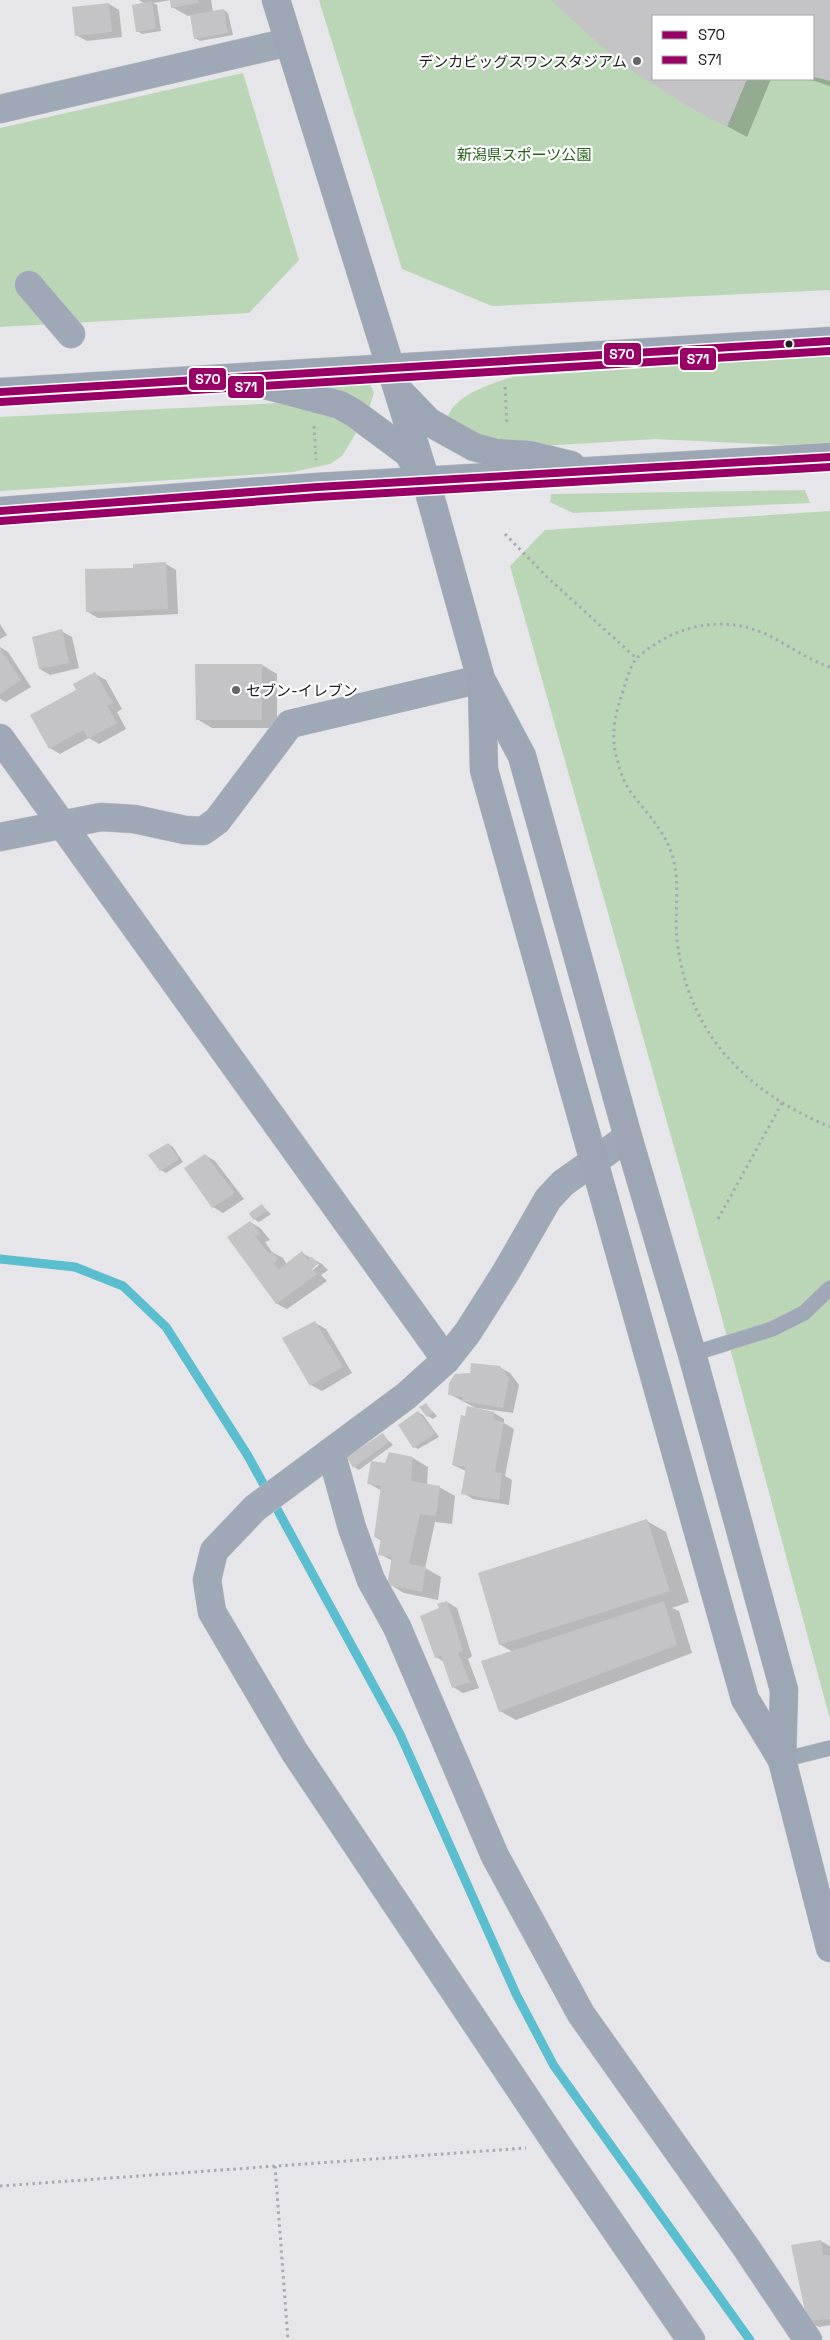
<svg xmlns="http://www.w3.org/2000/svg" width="830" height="2340" font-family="'Space Grotesk','Noto Sans JP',sans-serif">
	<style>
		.green { fill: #bbd6b6; fill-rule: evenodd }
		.shadow { fill: #0003; fill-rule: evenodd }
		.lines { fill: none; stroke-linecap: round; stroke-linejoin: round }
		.stream { stroke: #5bbece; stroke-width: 9 }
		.building { fill: #c4c3c6 }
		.lane-casing { stroke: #c2c2c4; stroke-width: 16 }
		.street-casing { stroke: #c2c2c4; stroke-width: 29 }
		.secondary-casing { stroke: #c2c2c4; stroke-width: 29 }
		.path { stroke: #a5aab3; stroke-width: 3; stroke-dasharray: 2.5 4; stroke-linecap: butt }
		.lane { stroke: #9ea8b6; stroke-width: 15 }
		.street { stroke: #9ea8b6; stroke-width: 28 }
		.secondary { stroke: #9ca6b5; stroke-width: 28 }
		.bus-1-casing { stroke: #fff; stroke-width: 11 }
		.bus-2-casing { stroke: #fff; stroke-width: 11 }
		.bus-1 { stroke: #906; stroke-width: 8 }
		.bus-2 { stroke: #906; stroke-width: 8 }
		.poi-dot { fill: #656467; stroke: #fff; stroke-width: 2 }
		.bus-dot { fill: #1f1f21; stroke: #fff; stroke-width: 2 }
		.labels { text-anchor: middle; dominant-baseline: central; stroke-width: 4.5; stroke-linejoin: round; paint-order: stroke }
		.poi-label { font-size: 15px; fill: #1f1f21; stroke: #fff; text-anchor: end }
		.park-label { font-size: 15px; fill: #29601c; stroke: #fff }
		.line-badge { stroke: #fff; stroke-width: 2 }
		.badge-label { font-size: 14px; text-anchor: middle; font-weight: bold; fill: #fff }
	</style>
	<rect width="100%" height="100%" fill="#e6e5e9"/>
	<!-- green -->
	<g class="green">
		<path d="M319 0H830V290L492 306 402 269ZM654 16H814V79H654Z"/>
		<polygon points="243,73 299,260 249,313 0,327 0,128"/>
		<path d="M830 356V443L781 445 655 439 527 447 484 441 447 419C454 394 491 384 512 377Z"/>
		<polygon points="370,384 374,393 368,411 326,388"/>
		<polygon points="279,403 324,409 357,429 356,433 342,456 330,464 293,472 0,491 0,417"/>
		<polygon points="805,490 810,503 573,513 550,502 551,494"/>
		<polygon points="830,511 830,1719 713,1285 510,566 545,530"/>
	</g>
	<!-- shadow -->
	<g class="shadow">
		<polygon points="139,0 171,0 153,3 157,5 161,31 142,34 137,31 145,4"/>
		<polygon points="171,0 211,0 213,12 224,10 228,13 233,35 200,41 195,38 191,15 188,16 172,7"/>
		<polygon points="553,0 830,0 830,86 808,79 814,79 814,16 654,16 654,79 771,79 747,137 699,111 602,45"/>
		<polygon points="109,4 119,10 122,37 87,41 76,35"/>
		<polygon points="166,564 176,570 178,614 98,618 88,612 134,569"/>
		<polygon points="0,624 7,635 0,639"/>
		<polygon points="61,631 72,637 79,668 50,675 40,669"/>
		<polygon points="0,647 8,652 31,687 6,702 0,699"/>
		<polygon points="262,665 277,674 277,728 212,728 197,719"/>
		<polygon points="95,674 106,680 122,709 117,712 126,729 99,744 89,738 60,754 50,748 78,691"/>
		<polygon points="168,1144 173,1147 183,1162 166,1173 161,1170"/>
		<polygon points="205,1155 215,1161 244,1199 223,1213 213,1207"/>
		<polygon points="262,1206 271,1214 259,1222 254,1219"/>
		<path d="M250 1222 260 1228 270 1240 265 1242 272 1252 283 1258 287 1265 302 1253 322 1264 328 1270 321 1275 327 1281 287 1309 277 1304 229 1237ZM317 1263 319 1265 308 1274Z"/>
		<polygon points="315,1323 326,1329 352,1373 322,1391 311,1385 284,1338"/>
		<polygon points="499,1367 510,1373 519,1385 513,1413 476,1408 449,1394 471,1374"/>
		<polygon points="426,1405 437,1416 433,1419 428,1416"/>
		<polygon points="418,1412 423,1415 439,1437 418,1449 414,1447"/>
		<polygon points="494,1413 504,1419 504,1423 514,1429 505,1476 512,1480 509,1505 473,1499 463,1493 466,1471 453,1465"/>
		<polygon points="383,1435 393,1445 359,1470 354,1467"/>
		<polygon points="413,1458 428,1467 427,1485 439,1487 455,1496 452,1524 435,1522 425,1568 441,1577 438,1600 404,1593 389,1584 393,1561 380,1554 382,1541 375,1537 382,1491 368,1483 386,1464"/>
		<polygon points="647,1521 666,1532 689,1602 672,1608 679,1611 692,1653 516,1720 500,1711 513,1652 501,1645 479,1574"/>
		<polygon points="447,1602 457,1608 472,1656 468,1659 479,1688 463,1693 453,1687 444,1662 436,1657"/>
		<polygon points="821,2241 830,2246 830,2325 819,2327 808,2321"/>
	</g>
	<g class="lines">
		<!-- stream -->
		<polyline class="stream" points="0,1259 75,1267 123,1286 166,1327 248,1456 400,1734 516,1994 554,2066 750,2340"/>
	</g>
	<!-- building -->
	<g class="building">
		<polygon points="170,0 198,0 198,3 171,8"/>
		<polygon points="551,0 830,0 830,81 814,77 814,16 654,16 654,79 747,79 727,127 698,112 638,75 601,46"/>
		<polygon points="152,1 156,29 136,32 132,5"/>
		<polygon points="109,3 112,32 75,36 72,7"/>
		<polygon points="224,9 228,33 194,39 190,15"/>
		<polygon points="166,562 168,609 86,612 85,569 133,568 133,564"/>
		<polygon points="62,629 69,663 39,669 32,637"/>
		<polygon points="0,648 21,680 0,694"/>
		<polygon points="195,664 262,664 262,720 196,720"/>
		<polygon points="95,672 113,703 107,706 117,723 88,739 83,730 49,749 30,715 76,690 73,684"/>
		<polygon points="168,1143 179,1159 160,1171 148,1155"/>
		<polygon points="205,1154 235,1193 212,1208 184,1168"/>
		<polygon points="262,1204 267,1211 253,1220 249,1213"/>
		<polygon points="250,1221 261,1234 255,1236 269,1254 272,1251 278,1260 273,1263 279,1269 302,1251 308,1260 312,1257 318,1264 312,1269 317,1274 276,1304 227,1237"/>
		<polygon points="315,1321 343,1367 310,1386 282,1338"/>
		<polygon points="471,1363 500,1366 509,1378 503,1408 461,1401 463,1397 448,1395 449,1383 455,1374 470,1373"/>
		<polygon points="426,1403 433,1413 427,1417 419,1407"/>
		<polygon points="467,1406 494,1412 494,1420 504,1422 495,1472 502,1473 499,1500 461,1494 466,1467 452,1465 461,1415 465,1416"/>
		<polygon points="418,1411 435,1434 413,1448 398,1425"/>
		<polygon points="383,1433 389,1442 353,1468 347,1457"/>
		<polygon points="389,1452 413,1457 411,1481 440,1486 436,1516 420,1514 409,1564 426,1567 422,1592 387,1585 392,1557 378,1555 381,1538 374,1537 381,1486 367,1484 371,1461 385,1463"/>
		<polygon points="647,1519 670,1591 499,1645 478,1573"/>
		<polygon points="447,1601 463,1650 458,1653 470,1682 452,1688 441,1656 435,1658 420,1616 439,1608 437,1604"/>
		<polygon points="664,1601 677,1645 499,1712 481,1661"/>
		<polygon points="821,2240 823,2255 830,2255 830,2319 807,2321 791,2245"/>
	</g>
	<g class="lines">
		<defs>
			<g id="lane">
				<polyline points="692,1354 772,1329 804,1313 830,1288"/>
				<polyline points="782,1760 830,1748"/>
			</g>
			<g id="street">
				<polyline points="0,109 289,42"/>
				<polyline points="29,285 71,334"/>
				<polyline points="0,738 446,1360"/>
				<polyline points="0,837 101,817 134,819 185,830 203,831 217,821 290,724 481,679"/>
				<polyline points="628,1137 563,1183 548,1199 506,1272 468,1332 446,1360 406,1396 255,1508 214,1551 207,1580 212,1612 294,1751 558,2146 691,2340"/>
				<polyline points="331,1452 352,1528 371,1580 397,1627 495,1856 581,2014 745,2246 808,2340"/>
			</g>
			<g id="secondary">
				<polyline points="276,0 426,481 481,679 522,756 628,1137 692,1354 784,1690 782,1760 830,1948"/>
				<polyline points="254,382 340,405 354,413 408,453 418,470"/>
				<polyline points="0,392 830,341"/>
				<polyline points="402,394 429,422 474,447 496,453 530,455 571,465"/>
				<polyline points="0,511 317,487 830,457"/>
				<polyline points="482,685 484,770 745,1699 782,1760"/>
			</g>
		</defs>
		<!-- lane casing -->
		<use href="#lane" class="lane-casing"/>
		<!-- street casing -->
		<use href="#street" class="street-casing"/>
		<!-- secondary casing -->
		<use href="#secondary" class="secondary-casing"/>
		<!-- path -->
		<g class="path">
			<polyline points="505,387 507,426"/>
			<polyline points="314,426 316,460"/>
			<polyline points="505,534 547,577 636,658"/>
			<path d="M830 667C796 656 773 630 735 625 703 621 674 630 648 649 645 652 639 655 636 659 629 668 626 683 622 694 615 714 611 735 616 755 619 767 623 781 630 791 645 812 664 829 672 855 681 881 674 912 677 940 688 1034 745 1091 830 1127"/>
			<polyline points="718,1219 782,1103"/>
			<polyline points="275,2166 288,2340"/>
			<polyline points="0,2186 526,2148"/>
		</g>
		<!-- lane -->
		<use href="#lane" class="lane"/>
		<!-- street -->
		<use href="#street" class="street"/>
		<!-- secondary -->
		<use href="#secondary" class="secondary"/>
		<defs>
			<g id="bus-1">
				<polyline points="0,392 830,341"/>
				<polyline points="0,511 317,487 830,457"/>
			</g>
			<g id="bus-2">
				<polyline points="1,402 830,351"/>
				<polyline points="1,521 318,497 830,467"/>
			</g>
		</defs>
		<!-- bus-1 casing -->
		<use href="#bus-1" class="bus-1-casing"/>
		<!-- bus-2 casing -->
		<use href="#bus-2" class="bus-2-casing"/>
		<!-- bus-1 -->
		<use href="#bus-1" class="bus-1"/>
		<!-- bus-2 -->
		<use href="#bus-2" class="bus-2"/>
	</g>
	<!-- markers -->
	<g class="poi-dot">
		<circle cx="637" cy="61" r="5"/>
		<circle cx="236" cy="690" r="5"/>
	</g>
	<circle class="bus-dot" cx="789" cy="344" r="4.5"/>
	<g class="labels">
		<!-- poi labels -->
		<g class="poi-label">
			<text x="627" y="61">デンカビッグスワンスタジアム</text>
			<text x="246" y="690" text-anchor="start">セブン-イレブン</text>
		</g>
		<!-- park labels -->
		<g class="park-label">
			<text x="524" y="154">新潟県スポーツ公園</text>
		</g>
	</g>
	<g class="line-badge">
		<rect x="603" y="342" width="39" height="24" rx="5" fill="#906"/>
		<rect x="679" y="347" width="38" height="24" rx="5" fill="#906"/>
		<rect x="188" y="367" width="39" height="24" rx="5" fill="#906"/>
		<rect x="227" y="375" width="38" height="24" rx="5" fill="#906"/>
	</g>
	<g class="badge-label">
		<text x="622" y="359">S70</text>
		<text x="698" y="364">S71</text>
		<text x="208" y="384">S70</text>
		<text x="246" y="392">S71</text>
	</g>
	<!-- legend -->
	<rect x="652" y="15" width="162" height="65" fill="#ffffff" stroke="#a5a5a6"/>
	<rect x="662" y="31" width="25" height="8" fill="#990066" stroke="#a5a5a6"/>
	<text x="698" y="40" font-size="15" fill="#1f1f21">S70</text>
	<rect x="662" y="56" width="25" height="8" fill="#990066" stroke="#a5a5a6"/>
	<text x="698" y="65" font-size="15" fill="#1f1f21">S71</text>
</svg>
